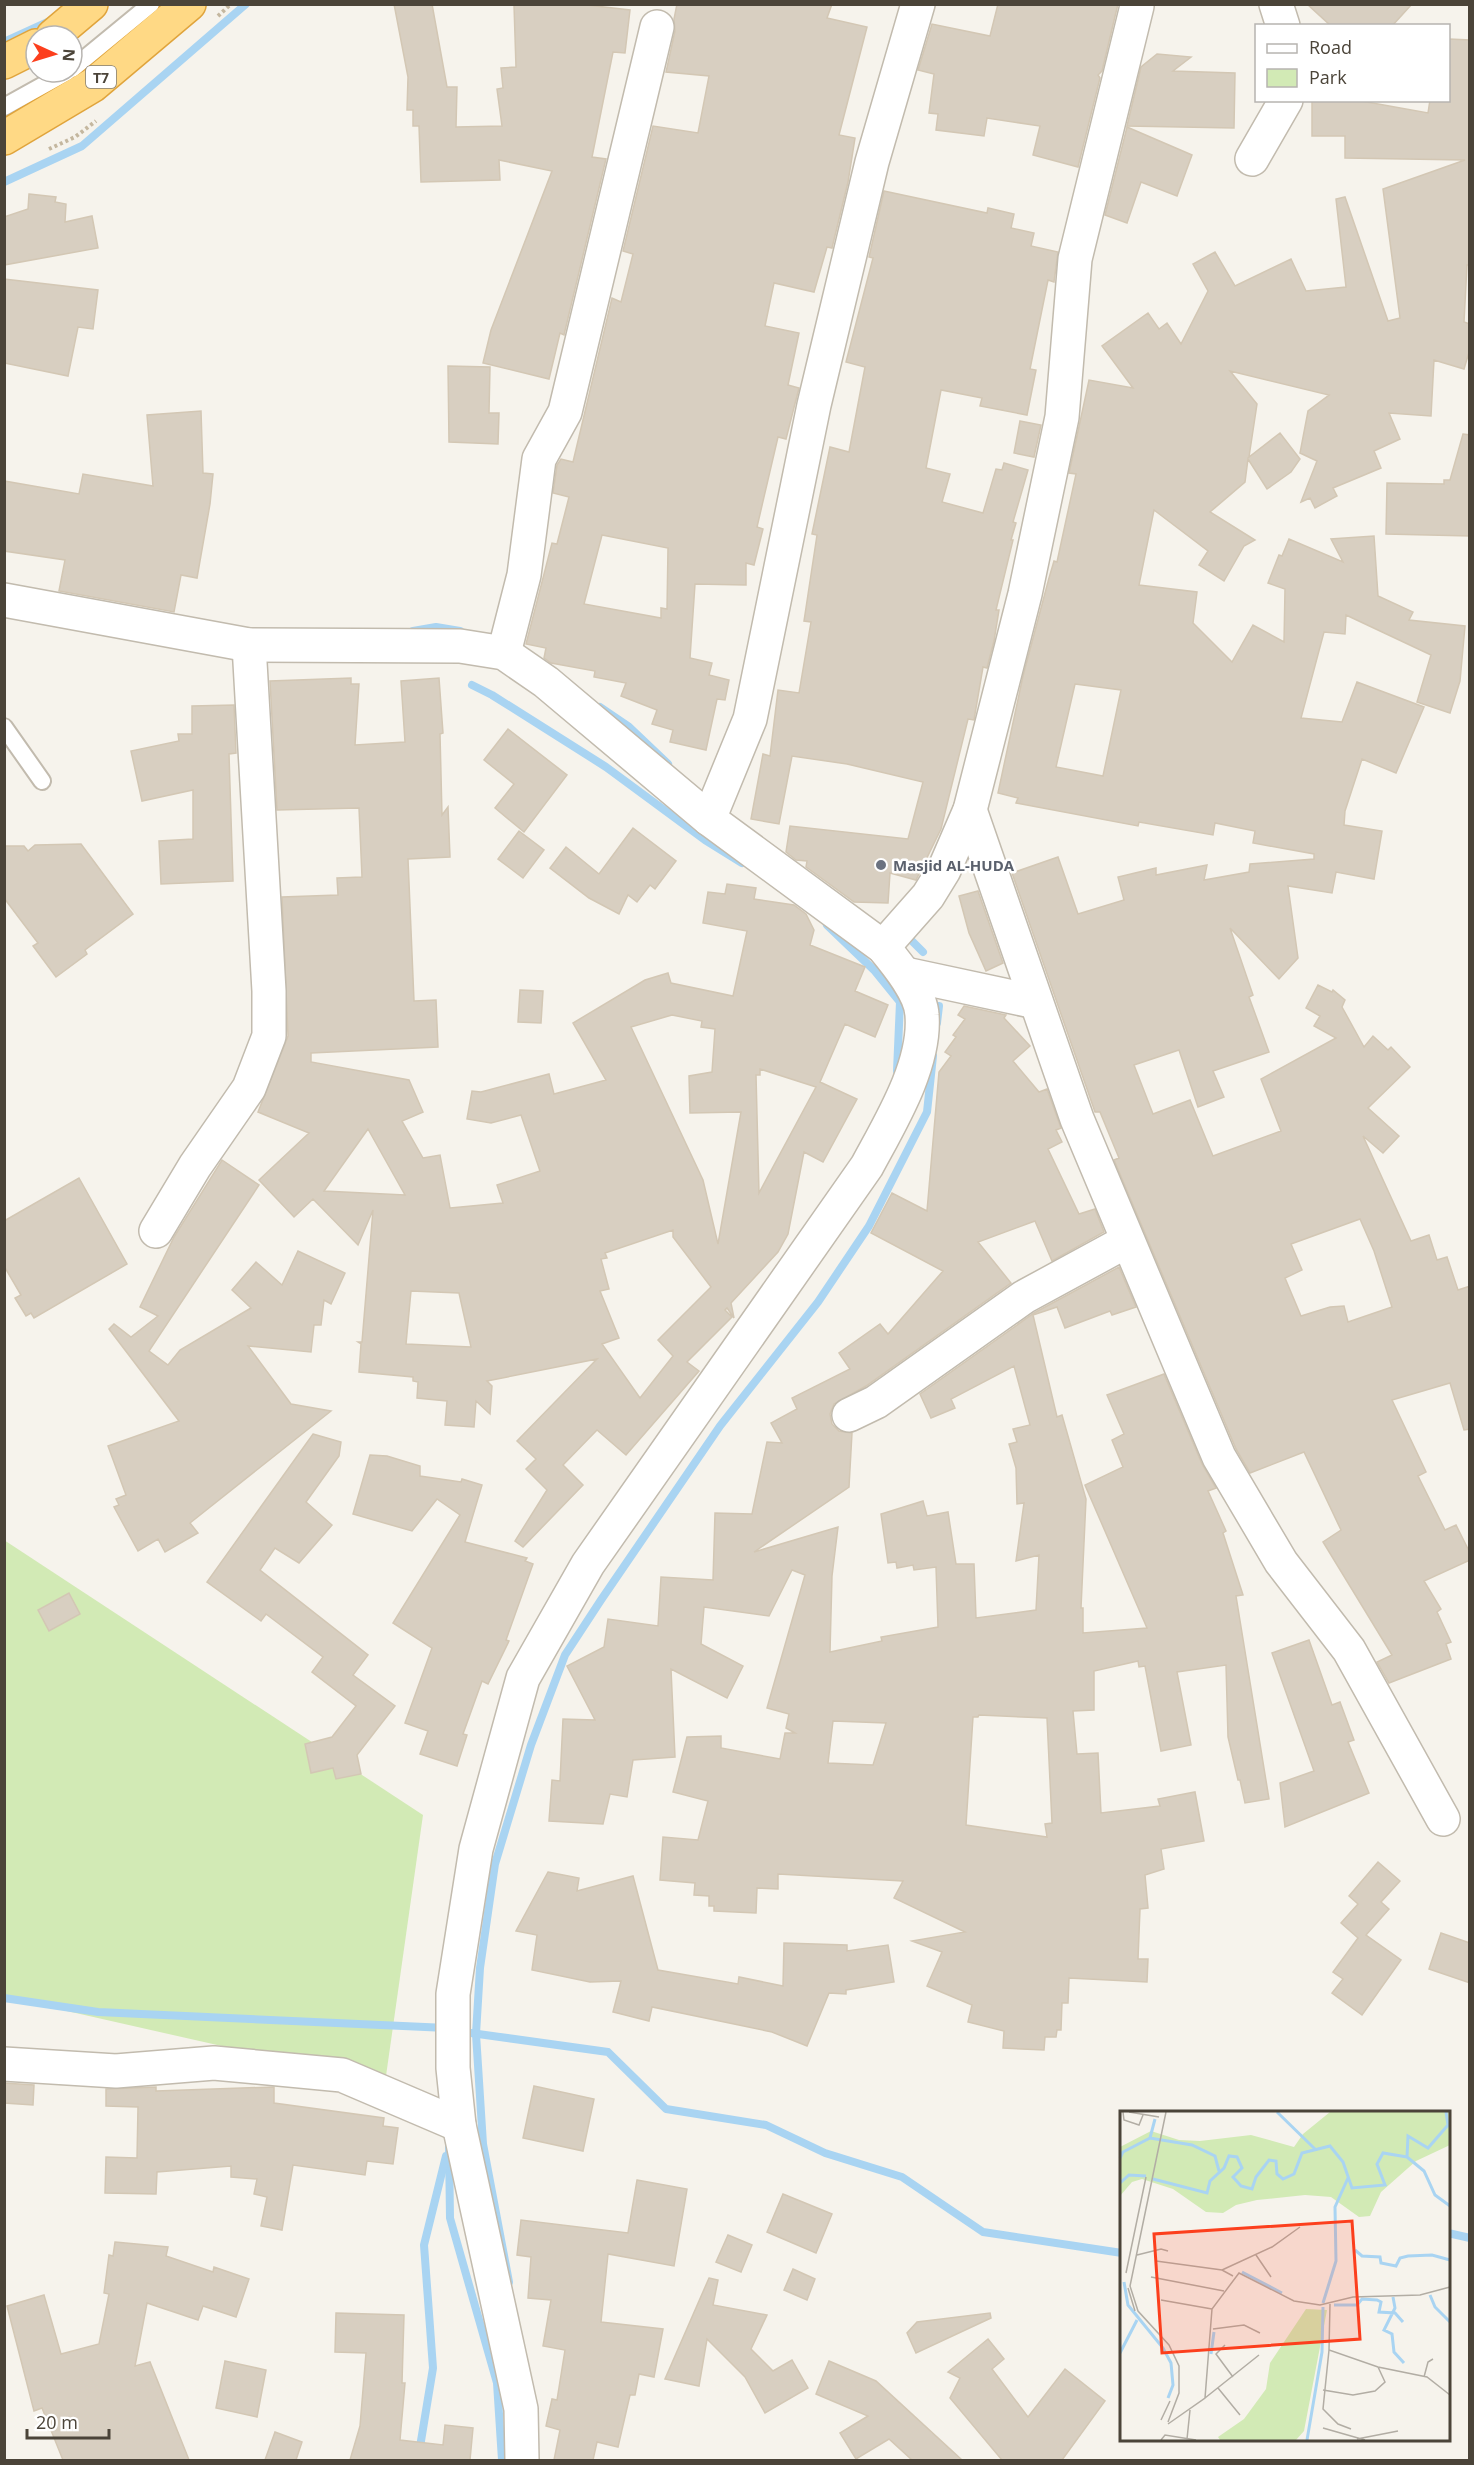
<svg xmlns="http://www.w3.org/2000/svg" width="1474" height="2465" font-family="'Open Sans',sans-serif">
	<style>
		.green { fill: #d2eab5 }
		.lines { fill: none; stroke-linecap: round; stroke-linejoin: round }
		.stream { stroke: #a9d4f2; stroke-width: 8 }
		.building { fill: #d8cfc1; stroke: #d3c7b4; stroke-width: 1.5; fill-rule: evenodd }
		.service-casing { stroke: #c2bbae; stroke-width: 20 }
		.minor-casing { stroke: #c2bbae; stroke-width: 36 }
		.tertiary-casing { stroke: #c2bbae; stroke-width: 36 }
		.trunk-casing { stroke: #e0a43c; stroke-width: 36 }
		.path { stroke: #c4b79f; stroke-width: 4; stroke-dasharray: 3 3; stroke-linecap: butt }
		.service { stroke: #fff; stroke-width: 16 }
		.minor { stroke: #fff; stroke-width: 33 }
		.tertiary { stroke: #fff; stroke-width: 33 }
		.trunk { stroke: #ffd985; stroke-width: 33 }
		.worship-dot { fill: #6b7280; stroke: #fff; stroke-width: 2 }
		.labels { text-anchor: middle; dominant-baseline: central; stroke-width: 5; stroke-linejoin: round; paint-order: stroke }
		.shield { fill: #fff; stroke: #817c74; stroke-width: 1.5 }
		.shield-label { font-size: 14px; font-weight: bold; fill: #4b4439 }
		.worship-label { font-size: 15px; font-weight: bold; fill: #5b616d; stroke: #fff; text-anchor: start }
		.inset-river { fill: none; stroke: #a9d4f2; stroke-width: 3 }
		.inset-road { fill: none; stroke: #b2ada4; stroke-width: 1.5 }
		.view { fill: #fc3f1d; fill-opacity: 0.15; stroke: #fc3f1d; stroke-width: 3 }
		.inset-edge { fill: none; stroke: #4b4439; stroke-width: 3 }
	</style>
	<rect width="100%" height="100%" fill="#f6f3ec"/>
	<!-- green -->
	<polygon class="green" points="4,1540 423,1815 385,2083 5,1997"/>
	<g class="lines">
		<!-- stream -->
		<g class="stream">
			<polyline points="4,42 50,21"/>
			<polyline points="4,182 82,146 246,4"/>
			<polyline points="413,631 436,627 460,631"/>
			<polyline points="472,685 492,695 606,767 705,840 742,863"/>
			<polyline points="600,707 628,726 668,764"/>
			<polyline points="827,925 874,970 900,1002 897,1071"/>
			<polyline points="903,938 909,938 923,952"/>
			<polyline points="937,1023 939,1006"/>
			<polyline points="4,1998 98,2012 447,2028"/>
			<polyline points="471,2033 608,2052 666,2109 766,2125 825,2153 902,2177 983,2232 1122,2253"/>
			<polyline points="449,2147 450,2218 497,2383 502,2460"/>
			<polyline points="1448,2233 1470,2238"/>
			<polyline points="509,2282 483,2144 476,2034 480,1968 495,1864 531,1745 565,1655 601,1600 720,1426 818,1302 869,1226 927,1112 933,1056"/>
			<polyline points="421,2460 419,2453 433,2368 424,2245 446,2156"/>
		</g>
	</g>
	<!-- building -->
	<g class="building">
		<polygon points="394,4 432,4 447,87 457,87 456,127 502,126 497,89 503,88 501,68 516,67 514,5 587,5 630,10 625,53 613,52 592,157 606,159 564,335 560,333 549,379 483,363 491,330 552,171 499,160 500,180 421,182 419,126 413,126 413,110 407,110 408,77"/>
		<path d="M677 4H832L827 18 867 27 839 135 855 138 848 182 832 248 827 247 814 292 774 283 765 326 799 333 788 385 799 388 786 439 778 437 757 527 763 529 754 565 746 563V585L695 584 690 658 712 663 709 675 729 680 725 700 717 699 706 750 670 742 673 730 652 724 657 710 621 696 626 683 594 677 595 671 551 663 544 658 546 648 526 644 552 543 557 544 569 497 553 493 557 465 561 459 573 462 612 298 621 302 633 254 623 251 653 126 698 133 709 76 666 72 675 31 674 19ZM602 535 668 548 667 609 661 608V618L584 604Z"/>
		<polygon points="998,4 1118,4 1102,71 1098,75 1100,78 1078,167 1033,155 1040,126 987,118 984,136 936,130 938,114 929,113 934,74 918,70 932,24 990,36"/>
		<polygon points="1307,4 1412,4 1392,26 1331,26"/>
		<path d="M1449 39 1470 40V265H1467L1464 322 1470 324V349L1464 369 1434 360 1431 416 1389 413 1400 439 1374 451 1381 468 1333 488 1337 496 1315 508 1310 498 1301 502 1317 461 1300 453 1308 411 1329 395 1230 371 1257 404 1249 457 1280 433 1300 459 1291 472 1267 489 1248 459 1245 482 1210 512 1255 540 1244 546 1224 581 1199 565 1208 551 1154 510 1139 585 1197 592 1193 623 1232 662 1253 625 1284 642 1285 589 1268 583 1279 555 1282 556 1289 539 1343 562 1331 539 1374 536 1378 596 1413 612 1409 620 1465 626 1460 681 1450 713 1417 702 1431 655 1346 615 1345 634 1324 632 1301 718 1342 722 1357 682 1424 707 1396 773 1362 759 1345 811 1344 825 1382 831 1374 879 1336 872 1332 893 1288 886 1298 958 1279 979 1230 928 1253 995 1249 997 1269 1052 1213 1071 1224 1097 1198 1107 1179 1050 1134 1065 1153 1114 1190 1100 1213 1156 1281 1131 1261 1079 1336 1038 1314 1026 1320 1016 1306 1008 1318 985 1332 992 1333 990 1345 1000 1342 1007 1364 1047 1373 1036 1388 1050 1391 1047 1410 1067 1368 1108 1399 1136 1383 1153 1363 1136 1411 1241 1429 1235 1437 1260 1447 1257 1458 1290 1470 1286V1429L1464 1430 1450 1383 1392 1400 1426 1472 1418 1476 1445 1530 1456 1525 1470 1553V1560L1424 1581 1441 1609 1437 1612 1451 1642 1446 1644 1451 1659 1389 1683 1377 1662 1392 1655 1323 1542 1341 1530 1304 1452 1250 1473 1236 1449 1114 1160 1119 1158 1100 1112H1095L1012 873 1058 857 1078 914 1124 900 1118 877 1156 868V875L1207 865 1204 880 1249 872 1250 864 1314 859V854L1253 843 1255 831 1215 823 1213 835 1139 822 1138 826 1016 803 1018 798 998 793 1023 676 1049 578 1054 561 1057 562 1076 474 1069 473 1089 380 1133 388 1102 346 1148 313 1159 329 1167 323 1181 344 1208 291 1193 264 1215 252 1235 286 1291 259 1306 291 1346 287 1336 199 1345 197 1388 321 1400 318 1383 189 1465 160 1345 158V136H1312V100H1356L1428 113 1430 100H1449ZM1075 684 1121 690 1103 776 1056 767ZM1360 1219 1374 1251 1392 1307 1348 1322 1344 1306 1330 1307 1301 1316 1285 1278 1302 1270 1291 1244Z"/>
		<polygon points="1157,54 1191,57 1173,71 1235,73 1234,128 1127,126 1141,67"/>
		<polygon points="1127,127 1192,155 1177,196 1141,182 1127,223 1105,215"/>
		<polygon points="884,191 987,213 988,208 1014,214 1011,228 1034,233 1031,246 1058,252 1054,282 1048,280 1030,369 1036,370 1027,415 980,406 982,398 941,390 926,468 950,474 942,502 983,513 996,469 1002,470 1004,463 1028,470 1013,522 1016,523 1011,540 1013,540 996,610 999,610 994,641 987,668 983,667 974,720 968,719 941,829 916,880 890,873 888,903 854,902 806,867 807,861 796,860 786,852 790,826 908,839 923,782 847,764 792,756 779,824 751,819 763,754 770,756 778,690 799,693 811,622 804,621 817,535 812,534 830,447 849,452 865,367 846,362 873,258 869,257"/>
		<polygon points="29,194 56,197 55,202 66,204 65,222 92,216 98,248 4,265 4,217 28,209"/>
		<polygon points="4,279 98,290 93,329 78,327 68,376 4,363"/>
		<polygon points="448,366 490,367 489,413 499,413 498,444 449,442"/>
		<polygon points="201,411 203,473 213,474 210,504 197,578 181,575 174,612 59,591 65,560 4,551 4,481 79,494 83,474 153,486 147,415"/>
		<polygon points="1020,421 1041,425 1034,457 1014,453"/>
		<polygon points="1463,434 1470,435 1470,536 1386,534 1387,483 1444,484 1444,480 1450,480"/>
		<path d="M351 678V684H359L355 745 405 742 401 681 439 678 443 733 440 734 442 815 448 807 450 857 408 859 414 1001 436 1000 438 1047 311 1053V1062L409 1080 423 1112 402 1121 423 1158 440 1155 450 1208 503 1203 497 1185 540 1171 521 1115 491 1123 467 1119 472 1091 481 1092 549 1074 554 1094 606 1080 573 1023 645 980 668 973 671 983 733 996 747 931 703 923 708 892 725 894 727 884 756 888 754 899 794 905 806 914 814 930 810 945 865 967 855 991 888 1005 875 1037 845 1024 820 1082 857 1099 823 1162 804 1152 788 1234 778 1252 731 1303 734 1318 727 1308 725 1310 732 1317 687 1362 699 1371 626 1455 597 1430 563 1465 583 1485 523 1547 515 1541 547 1490 526 1469 536 1459 517 1441 597 1359 487 1381 492 1386 490 1414 476 1401 474 1427 445 1425 447 1401 417 1398 418 1382 413 1381V1377L359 1372 361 1344 358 1342H362L373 1210 358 1245 313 1199 294 1217 259 1180 309 1133 258 1112 288 1036 282 897 338 895 337 878 362 877 359 808 277 810 270 681ZM672 1015 702 1021 701 1027 715 1029 712 1072 689 1076 690 1113 741 1112 718 1244 703 1180 631 1027ZM760 1069 816 1087 759 1193 756 1075H760ZM368 1129 405 1195 324 1191ZM673 1230V1237L711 1287 658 1340 673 1356 640 1398 602 1344 619 1338 600 1291 609 1289 601 1259 607 1258 605 1253ZM411 1291 459 1293 471 1347 406 1344Z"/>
		<polygon points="234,705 236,753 229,754 233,881 161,884 159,841 193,839 193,790 142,801 131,751 179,741 178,734 192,734 192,706"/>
		<polygon points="508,729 567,775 524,832 495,808 514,784 484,760"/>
		<polygon points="633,828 676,861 655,889 650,885 637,902 628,895 619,914 589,898 550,868 566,847 599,874"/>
		<polygon points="519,831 544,850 523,878 498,859"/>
		<polygon points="81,844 133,914 85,950 87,954 56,977 33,946 38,943 4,898 4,846 24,846 28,851 35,845"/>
		<polygon points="978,891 1003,963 986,971 969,933 959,896"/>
		<polygon points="520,990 543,991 541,1023 518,1022"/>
		<path d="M964 1006 1006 1015 1004 1018 1030 1046 1013 1061 1039 1092 1047 1089 1061 1128 1056 1130 1062 1142 1048 1149 1079 1214 1095 1209 1104 1232 1052 1261 1035 1221 978 1242 1011 1283 866 1386 834 1404 830 1414 832 1424 839 1431 852 1433 849 1487 754 1552 838 1527 832 1576 830 1652 882 1641 881 1637 938 1627 936 1567 914 1570 913 1565 897 1568 896 1562 888 1563 881 1514 923 1501 927 1516 948 1512 956 1564H974L976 1618 1036 1610 1039 1555 1016 1561 1024 1503 1017 1504 1016 1468 1009 1444 1017 1442 1013 1429 1030 1425 1014 1366 951 1399 955 1408 931 1418 920 1394 1034 1313 1119 1267 1136 1307 1112 1315 1110 1311 1065 1328 1057 1307 1033 1315 1057 1417 1062 1415 1086 1499 1081 1608H1083V1633L1147 1628 1085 1485 1123 1467 1112 1440 1124 1434 1107 1395 1164 1374 1202 1464 1216 1488 1208 1491 1226 1531 1223 1533 1243 1595 1236 1596 1269 1799 1245 1803 1240 1780H1238L1228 1737 1226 1665 1177 1672 1191 1745 1161 1751 1145 1666 1139 1667 1138 1661 1094 1671V1710L1073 1711 1077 1754 1098 1753 1101 1813 1160 1806 1158 1799 1195 1792 1204 1841 1161 1849 1164 1869 1145 1875 1148 1908 1140 1909 1138 1959H1148L1147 1982 1069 1978 1068 2003H1062L1061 2030H1057L1056 2037H1045L1044 2050 1003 2048 1004 2031 968 2022 972 2005 927 1986 942 1952 912 1941 965 1932 894 1898 903 1881 778 1874V1889L757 1888 756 1913 714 1911V1906H709V1896L694 1895 695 1883 660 1880 663 1837 698 1840 708 1801 673 1792 687 1737 721 1736V1748L780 1759 785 1733H795L786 1728 789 1714 767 1708 805 1575 792 1570 769 1616 704 1607 701 1644 743 1666 727 1698 671 1669 675 1757 633 1760 627 1797 610 1794 603 1824 549 1821 552 1780 560 1781 563 1719 595 1720 567 1666 604 1647 608 1619 658 1626 661 1577 713 1580 715 1513 752 1514 767 1442 782 1443 771 1423 797 1409 792 1398 850 1369 839 1353 880 1324 888 1334 943 1271 871 1233 892 1193 927 1211 939 1072 951 1056 945 1052 956 1037 953 1035 965 1019 958 1015ZM979 1715 1047 1718 1052 1823 1045 1824 1047 1837 966 1825 973 1717H978ZM833 1721 886 1723 873 1765 828 1763Z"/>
		<polygon points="222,1160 259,1185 149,1351 168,1365 180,1350 251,1308 232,1290 256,1262 282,1285 298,1251 345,1273 331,1304 324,1300 321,1325 314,1325 311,1352 248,1346 291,1404 331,1411 190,1523 198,1533 165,1552 158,1539 138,1551 114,1507 119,1505 116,1499 126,1495 108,1446 179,1421 109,1329 114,1324 131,1337 158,1316 140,1307 174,1237"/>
		<polygon points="79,1178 127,1264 34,1318 31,1313 26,1316 15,1298 21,1295 4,1266 4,1221"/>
		<polygon points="313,1434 341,1442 339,1456 306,1502 332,1525 299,1563 275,1548 260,1570 368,1655 353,1675 395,1706 357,1755 361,1774 336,1779 333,1768 311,1773 305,1744 332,1737 356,1706 312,1672 323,1657 266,1614 261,1621 207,1582"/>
		<polygon points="370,1455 387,1456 420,1466 420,1476 461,1482 462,1479 482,1485 465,1542 527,1558 525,1561 533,1564 506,1640 509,1641 488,1684 482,1681 463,1734 467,1735 457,1766 420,1754 428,1731 405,1723 432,1648 393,1623 460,1515 437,1499 412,1531 353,1514"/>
		<polygon points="69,1593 80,1614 49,1631 38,1610"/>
		<polygon points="1309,1640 1332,1705 1340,1702 1354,1740 1348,1742 1369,1793 1285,1827 1280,1783 1314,1771 1272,1653"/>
		<polygon points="1378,1862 1400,1881 1381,1902 1389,1909 1366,1935 1401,1960 1362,2015 1332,1993 1343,1979 1333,1972 1358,1938 1341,1923 1358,1904 1349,1896"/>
		<polygon points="548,1872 579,1878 577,1891 633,1876 658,1970 738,1984 739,1977 783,1986 784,1943 847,1945 847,1951 888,1945 894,1982 846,1990 846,1994 829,1993 807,2046 772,2032 652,2007 649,2021 613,2012 621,1981 590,1982 532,1970 537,1935 516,1931"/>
		<polygon points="1441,1933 1470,1943 1470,1983 1429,1969"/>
		<polygon points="4,2083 34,2085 33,2105 4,2103"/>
		<polygon points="534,2086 594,2099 583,2151 523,2138"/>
		<polygon points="156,2087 156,2091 274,2087 274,2103 384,2118 383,2126 398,2128 393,2164 367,2161 365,2175 293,2165 282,2230 261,2226 267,2197 254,2194 257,2179 231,2177 231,2166 157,2172 156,2194 105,2193 106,2157 137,2158 138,2107 106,2106 106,2089"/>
		<polygon points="637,2180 687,2189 674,2266 608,2254 601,2322 663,2329 654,2377 639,2374 635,2395 630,2395 618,2447 597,2442 593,2460 554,2460 560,2430 546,2426 552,2399 557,2400 565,2350 543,2346 551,2300 528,2298 531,2257 517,2255 521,2220 628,2233"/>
		<polygon points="783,2194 832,2214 816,2253 767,2232"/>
		<polygon points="728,2235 752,2245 741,2272 716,2262"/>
		<polygon points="115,2242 168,2247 166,2256 213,2272 214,2267 249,2279 236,2317 203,2306 198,2320 147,2303 135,2366 150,2362 189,2460 63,2460 42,2408 34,2411 7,2306 44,2295 61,2354 99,2344 109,2294 104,2293 109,2255 113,2256"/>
		<polygon points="793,2269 815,2279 807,2300 784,2290"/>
		<polygon points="709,2278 718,2280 713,2305 767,2315 751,2349 773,2371 792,2360 808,2388 765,2413 745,2377 707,2339 699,2386 665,2379"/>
		<polygon points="336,2313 404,2315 402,2383 405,2383 400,2440 443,2445 445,2425 473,2428 470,2460 350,2460 360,2426 366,2353 335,2352"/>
		<polygon points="990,2313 991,2318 916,2353 907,2333 917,2322"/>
		<polygon points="988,2339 1004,2359 992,2369 1028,2417 1065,2369 1105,2401 1062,2460 1002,2460 950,2398 960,2378 948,2372"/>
		<polygon points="225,2361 266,2370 257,2417 216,2408"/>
		<polygon points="829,2361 876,2381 962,2460 912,2460 889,2439 856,2459 840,2433 868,2416 816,2394"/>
		<polygon points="275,2432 302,2442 296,2460 265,2460"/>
	</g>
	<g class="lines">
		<defs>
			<g id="service">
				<polyline points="72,69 151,4"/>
				<polyline points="4,107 67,72"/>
				<polyline points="4,727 42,781"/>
			</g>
			<g id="minor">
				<polyline points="1276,4 1283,26"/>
				<polyline points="1252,159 1286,100"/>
				<polyline points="504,653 524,575 539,459 565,412 657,27"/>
				<polyline points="970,810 1077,1119 1219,1457 1281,1562 1349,1650 1443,1819"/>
				<polyline points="709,819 750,719 814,405 872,162 918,4"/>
				<polyline points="883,947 928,896 944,870 970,810 1025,594 1062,417 1075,259 1137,6"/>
				<polyline points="905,974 1036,1002"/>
				<polyline points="156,1231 195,1166 249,1088 269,1036 269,991 249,645"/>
				<polyline points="849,1415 876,1402 1024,1297 1127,1241"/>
				<polyline points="4,2064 116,2071 214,2063 342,2075 459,2125"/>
			</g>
			<path id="tertiary" d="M4 600 249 645 460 646 504 653 546 682 709 819 883 947C897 964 921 993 922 1015 926 1065 890 1123 867 1166L588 1564 523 1678 476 1849 453 1994V2068L459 2125 521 2409 522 2460"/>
			<g id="trunk">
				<polyline points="53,36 91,4"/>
				<polyline points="4,62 36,46"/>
				<polyline points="4,138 93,85 189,4"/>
			</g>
		</defs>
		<!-- service casing -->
		<use href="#service" class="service-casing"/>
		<!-- minor casing -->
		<use href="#minor" class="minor-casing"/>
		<!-- tertiary casing -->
		<use href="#tertiary" class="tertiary-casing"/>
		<!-- trunk casing -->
		<use href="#trunk" class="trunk-casing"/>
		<!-- path -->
		<g class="path">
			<polyline points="218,16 231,4"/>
			<polyline points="49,149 75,137 96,121"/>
		</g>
		<!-- service -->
		<use href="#service" class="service"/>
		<!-- minor -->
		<use href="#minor" class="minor"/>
		<!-- tertiary -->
		<use href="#tertiary" class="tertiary"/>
		<!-- trunk -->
		<use href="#trunk" class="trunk"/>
	</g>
	<!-- markers -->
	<circle class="worship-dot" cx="881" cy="865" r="6"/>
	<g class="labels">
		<!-- shield labels -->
		<rect class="shield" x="86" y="66" width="30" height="22" rx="4.5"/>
		<g class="shield-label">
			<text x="101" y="77">T7</text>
		</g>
		<!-- worship labels -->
		<g class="worship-label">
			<text x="893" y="865">Masjid AL-HUDA</text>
		</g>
	</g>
	<!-- overview -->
	<g transform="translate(1120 2111)">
		<rect width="330" height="330" fill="#f6f3ec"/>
		<path d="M210 1H330V34L296 50 261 81 250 105 239 106 211 86 185 84 137 89 116 94 103 102 86 101 53 78 22 68 12 71 0 85V36L31 20 59 29 80 30 131 24 174 36 183 23ZM186 198 207 199 184 320 176 329H100L98 326 124 308 146 278 150 252Z" fill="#d2eab5"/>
		<path class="inset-river" d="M157 1 196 39M30 27 35 8M287 46 304 60 315 84 330 95M0 47 3 41 30 27 72 34 95 45 99 60M33 68 87 82 90 70 104 57 109 45 117 46 122 57 113 66 121 75 132 78 136 66 149 49 156 50 157 63 163 68 174 63 182 42 210 35 223 51 232 77 265 74 257 53 263 42 287 46 288 25 308 37 328 14 326 1M0 72 9 64 26 65M235 139 242 145 260 146 261 152 276 155 280 147 288 145 312 144 330 149M122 161 162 182M4 171 8 194 43 237 51 252 53 274 48 287M310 184 315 196 330 211M273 186 275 197 264 219 272 223 274 241 284 252M203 192 216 150 215 96 228 67M214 194H237L242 188 257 189 261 191 259 201 275 202 283 211M0 242 17 209M91 243 94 221M187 329 202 241 203 196"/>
		<path class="inset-road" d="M3 1 4 9 19 14 23 4M9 1 39 6M46 1 10 175 18 200 49 234 59 255V282L48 311M17 144 41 138 48 140M136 144 151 166M36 150 102 159 113 165M102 159 152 136 180 116M6 162 26 66M31 166 104 180M8 177 15 200M41 189 92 198M210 193 209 239 258 256 307 266 330 284M93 218 124 214 140 222M105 234 96 243 113 266M209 239 203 298 218 313 231 318M304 266 308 251 313 248M98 277 120 304M203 279 233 284 255 280 265 271 258 256M85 287 139 244M41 309 50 290M48 313 85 287 92 198 119 162 174 190 200 194 233 186 300 184 330 176M203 317 245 329M67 328 70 299M237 328 278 320M41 329 45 324 76 329"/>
		<path class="view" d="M232 110 240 228 42 242 34 123Z"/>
		<rect width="330" height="330" class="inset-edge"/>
	</g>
	<!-- border -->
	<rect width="1474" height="2465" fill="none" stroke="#4b4439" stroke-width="12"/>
	<!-- legend -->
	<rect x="1255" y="24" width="195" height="78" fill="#ffffff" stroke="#b7b4b0" stroke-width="1.5"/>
	<rect x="1267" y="44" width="30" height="9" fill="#ffffff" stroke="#b7b4b0" stroke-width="1.5"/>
	<text x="1309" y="54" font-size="18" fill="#4b4439">Road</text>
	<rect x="1267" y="69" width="30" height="18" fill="#d2eab5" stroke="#b7b4b0" stroke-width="1.5"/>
	<text x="1309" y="84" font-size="18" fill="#4b4439">Park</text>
	<!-- north arrow -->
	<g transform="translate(54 54) rotate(94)"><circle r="28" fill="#ffffff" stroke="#b7b4b0" stroke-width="1.5"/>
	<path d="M0-4.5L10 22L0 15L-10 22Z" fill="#fc3f1d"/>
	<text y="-9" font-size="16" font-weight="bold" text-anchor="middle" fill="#4b4439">N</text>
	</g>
	<!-- scale -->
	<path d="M27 2429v9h82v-9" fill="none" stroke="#4b4439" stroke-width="3"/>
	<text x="36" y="2429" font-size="18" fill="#4b4439" stroke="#ffffff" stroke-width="4.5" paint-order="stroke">20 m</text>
</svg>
